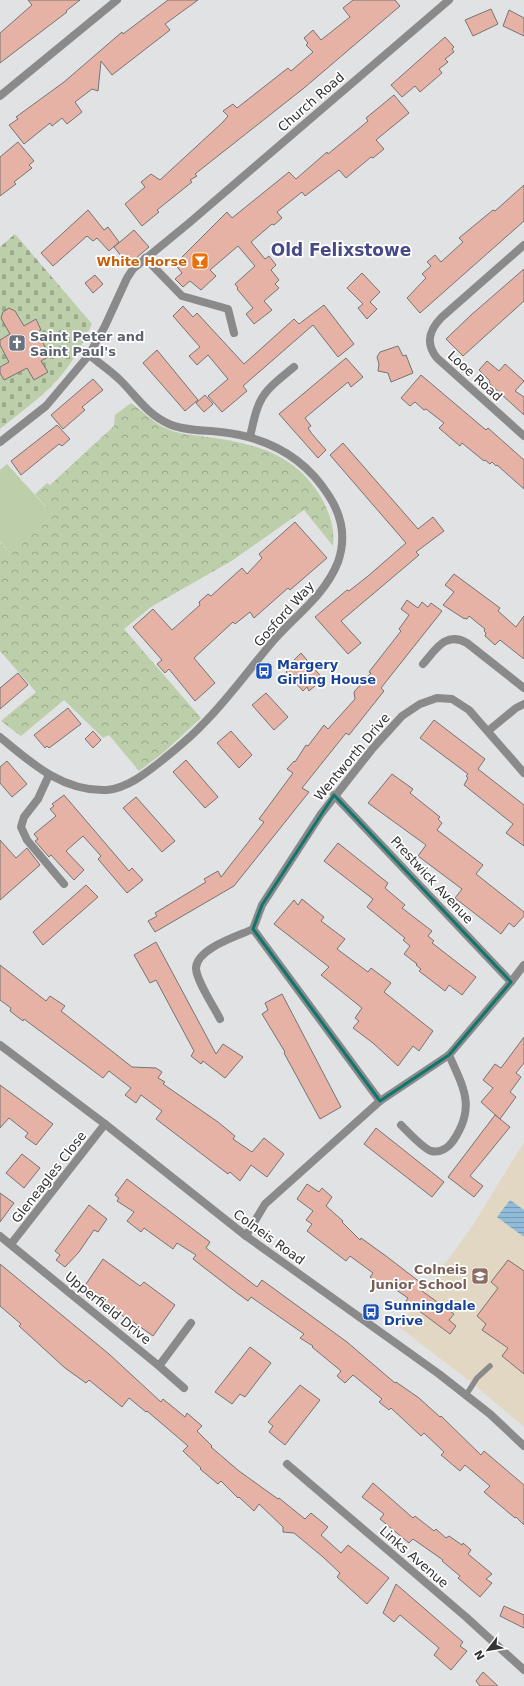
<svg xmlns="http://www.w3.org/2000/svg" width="524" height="1686" font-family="'DejaVu Sans',sans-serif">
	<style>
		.education { fill: #e2d7c3 }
		.cemetery { fill: url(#cemetery-stones) }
		.park { fill: url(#park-crowns) }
		.pitch { fill: #bdceaa }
		.water { fill: url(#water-rules) }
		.building { fill: #e6b2a6; stroke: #767474 }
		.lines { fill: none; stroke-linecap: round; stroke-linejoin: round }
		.service { stroke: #8b8a8a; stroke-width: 5.5 }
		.minor { stroke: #8b8a8a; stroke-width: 8 }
		.marked { fill: none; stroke: #0f766e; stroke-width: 3; stroke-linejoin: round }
		.labels { text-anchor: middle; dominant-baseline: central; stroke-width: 3.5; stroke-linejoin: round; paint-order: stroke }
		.street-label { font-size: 13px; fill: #343434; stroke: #fff }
		.food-label { font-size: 13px; font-weight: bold; fill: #c56008; stroke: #fff; text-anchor: end }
		.worship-label { font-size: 13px; font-weight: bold; fill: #5b616d; stroke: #fff; text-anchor: start }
		.transit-label { font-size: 13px; font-weight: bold; fill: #164399; stroke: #fff; text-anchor: start }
		.education-label { font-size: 13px; font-weight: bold; fill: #785e54; stroke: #fff; text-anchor: end }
		.district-label { font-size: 17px; font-weight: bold; fill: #484a88; stroke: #fff }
	</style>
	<defs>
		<pattern id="cemetery-stones" width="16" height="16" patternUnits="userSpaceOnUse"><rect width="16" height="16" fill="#bdceaa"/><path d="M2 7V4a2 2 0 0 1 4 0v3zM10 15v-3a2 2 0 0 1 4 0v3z" fill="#9aa88b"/></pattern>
		<pattern id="park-crowns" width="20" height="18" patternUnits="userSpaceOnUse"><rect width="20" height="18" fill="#bdceaa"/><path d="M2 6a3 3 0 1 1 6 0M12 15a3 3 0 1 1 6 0" fill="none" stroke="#9aa88b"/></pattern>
		<pattern id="water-rules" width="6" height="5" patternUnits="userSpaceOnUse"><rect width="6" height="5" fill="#90bbd9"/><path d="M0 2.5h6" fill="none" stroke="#7699b1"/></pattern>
	</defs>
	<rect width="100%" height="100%" fill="#e1e2e4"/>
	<!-- education -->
	<polygon class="education" points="524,1142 524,1427 471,1382 399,1327 473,1225"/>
	<!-- cemetery -->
	<path class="cemetery" d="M15 234 92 324C84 341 76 357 64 372 47 394 22 411 0 429V247Z"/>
	<!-- park -->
	<path class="park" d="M131 403C141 410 152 421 163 427 176 434 193 435 207 437 253 443 293 453 319 494 329 511 335 526 333 546L304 510 233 560 151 607 124 629 201 718 163 753 139 771 109 735 103 738 64 700 21 736 1 721 36 692 0 651V542L11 554 53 515 35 494 47 483 50 485 114 426 115 415Z"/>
	<!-- pitch -->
	<polygon class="pitch" points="7,464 53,515 11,554 0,541 0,470"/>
	<!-- water -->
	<polygon class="water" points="510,1200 524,1210 524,1237 497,1217"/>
	<!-- building -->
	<g class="building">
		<polygon points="28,0 80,0 66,11 67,12 0,63 0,33 32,5"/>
		<polygon points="168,0 198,0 165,24 170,30 112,75 101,61 98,91 92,89 75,102 82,112 67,124 62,118 52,126 50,123 24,144 9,125 18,119 16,117 64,82 122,32 123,34"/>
		<polygon points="353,0 395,0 400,6 304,88 195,174 197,176 190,180 192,182 157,210 159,212 142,226 125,204 145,187 141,182 151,174 160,180 223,122 228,116 223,111 233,104 237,108 288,68 291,71 313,52 306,45 308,43 304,38 313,30 321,40 350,17 343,8"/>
		<polygon points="491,9 498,24 473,36 465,20"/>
		<polygon points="509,10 524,18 524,36 503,26"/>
		<polygon points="445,37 454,47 452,49 454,52 445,59 448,62 439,69 442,73 420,92 415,86 402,97 391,85"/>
		<polygon points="394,95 409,113 376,140 384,149 373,158 371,157 346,178 339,170 305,196 302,192 277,212 282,218 274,225 272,224 251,242 265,259 269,256 276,265 271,270 279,280 275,284 279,288 264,301 272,310 254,324 246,314 253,308 237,289 238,288 235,284 255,266 238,246 210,270 216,276 201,290 190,281 183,287 175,279 182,273 175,264 227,212 232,218 289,172 296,179 327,152 328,154 368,121 366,118"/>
		<polygon points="18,142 34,161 29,165 32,168 14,182 16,184 0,196 0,157"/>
		<polygon points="524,185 524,221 420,313 407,298 426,278 422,274 431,266 427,262 435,255 441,262 463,242 459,238 493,210 495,211"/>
		<polygon points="88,210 104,230 108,227 119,242 109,251 97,238 93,241 87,236 53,266 41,253"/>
		<polygon points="134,230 149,247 128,265 114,247"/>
		<polygon points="524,269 524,301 463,356 446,339 471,315"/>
		<polygon points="362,273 380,292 370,302 377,309 367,319 358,308 363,304 347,288"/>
		<polygon points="95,275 103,284 93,293 85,283"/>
		<polygon points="324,305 354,344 338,357 313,325 243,386 247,391 222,412 208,396 228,379 208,355 197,365 189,356 200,347 173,316 183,306 193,317 197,313 244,364 294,319 299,324"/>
		<polygon points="9,308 15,311 24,326 36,319 41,330 37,332 50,356 41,361 48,372 34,380 27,368 4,380 0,373 0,367 9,362 0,345 0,340 10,334 1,318 3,312"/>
		<polygon points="398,346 403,356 406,355 413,373 391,382 388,373 378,371 379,364 377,357 380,352"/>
		<polygon points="157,350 198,400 185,411 143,363"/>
		<polygon points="346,358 363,377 351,387 348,382 305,418 311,426 308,428 312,434 326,450 318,458 279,414"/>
		<polygon points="487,361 499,371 505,364 524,381 515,391 524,397 524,415 489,383 490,381 479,370"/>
		<polygon points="421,375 486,430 488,428 524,460 524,489 497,465 496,466 492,462 490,464 485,460 484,461 462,443 460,446 439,428 444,423 426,409 424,410 415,402 410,406 401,398"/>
		<polygon points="93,379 103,390 82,407 85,410 63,429 51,415"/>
		<polygon points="205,395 213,404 204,412 196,403"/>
		<polygon points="57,425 70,439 62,446 59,444 21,475 11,461"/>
		<polygon points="343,443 418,529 433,517 444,531 416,552 419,555 341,621 361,643 348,654 315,617 347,590 349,591 368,576 406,543 330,455"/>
		<polygon points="295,522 327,558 290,590 288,588 254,618 250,612 235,624 233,622 194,658 215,683 195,701 169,669 165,673 157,664 162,660 133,627 153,609 172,630 200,605 199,602 208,594 211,596 242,568 247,574 262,558 259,554"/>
		<polygon points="454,574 500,608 498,611 516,627 524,616 524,659 500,640 495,645 485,636 486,633 484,631 485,629 469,616 467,619 463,618 443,605 454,592 445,585"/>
		<polygon points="407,600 418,608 422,602 428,607 431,603 442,611 381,688 384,691 349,735 346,733 302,788 309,792 234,886 155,932 148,921 157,916 155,913 206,882 204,879 218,871 221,877 264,822 259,819 293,773 287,769 294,761 295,762 306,745 308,746 324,725 328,729 355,699 354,692 371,673 369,672 401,631 399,629 409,615 401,609"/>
		<polygon points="301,653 323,679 309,691 307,687 303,691 286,672 290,668 288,666"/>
		<polygon points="18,673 28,685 0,709 0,688"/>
		<polygon points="266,693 288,717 274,730 252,705"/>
		<polygon points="68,708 81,724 49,748 47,746 45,748 34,735"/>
		<polygon points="434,720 485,759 478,769 524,805 524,846 506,833 513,824 464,785 468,778 466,776 468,774 420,738"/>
		<polygon points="93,731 101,740 93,748 85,739"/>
		<polygon points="231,731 252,755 239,768 217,743"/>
		<polygon points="186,760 218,797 205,808 173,772"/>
		<polygon points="7,761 27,784 12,797 0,783 0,767"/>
		<polygon points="392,774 413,789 410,793 440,817 438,819 442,823 437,830 483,865 476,874 524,912 524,916 514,927 509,923 501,934 455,898 462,889 418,856 426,845 368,803"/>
		<polygon points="64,795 129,871 132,868 143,880 127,893 98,859 101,856 83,836 66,851 84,870 74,880 51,855 49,857 35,841 38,839 34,834 56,816 50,809 54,806 52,804"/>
		<polygon points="136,797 175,841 162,852 123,808"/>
		<polygon points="0,840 16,858 27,848 40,865 0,900"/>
		<polygon points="338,843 388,883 385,888 405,905 402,908 432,931 428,936 434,941 432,943 476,977 462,995 449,985 445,991 419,971 421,969 416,965 417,964 404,954 410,946 403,940 405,938 367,907 373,899 324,861"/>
		<polygon points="86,885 98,897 43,945 33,932"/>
		<polygon points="302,899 324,917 321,921 345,939 337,949 368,972 371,968 391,983 384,992 433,1031 419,1051 413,1046 398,1066 373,1043 353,1028 359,1021 355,1018 362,1008 321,975 329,967 274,924 294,900 298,905"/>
		<polygon points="156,942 216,1054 223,1044 243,1057 225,1078 203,1061 201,1064 191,1056 194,1051 156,980 150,983 134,955"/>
		<polygon points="0,965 46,1001 50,996 65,1006 61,1011 132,1067 156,1068 162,1072 158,1078 165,1082 163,1084 218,1122 235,1136 233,1139 252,1152 264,1138 284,1154 267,1177 251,1165 240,1181 230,1172 228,1174 156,1119 162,1111 141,1095 136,1103 125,1095 131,1088 109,1071 103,1078 24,1019 23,1021 10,1011 11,1008 0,1000"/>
		<polygon points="282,994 341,1107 320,1119 284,1053 285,1052 262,1014 268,1010 265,1003"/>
		<polygon points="524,1037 524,1063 516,1073 521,1077 510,1092 516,1097 500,1119 481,1102 493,1088 483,1080 495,1064 501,1068"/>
		<polygon points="0,1085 53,1124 36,1145 25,1137 28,1133 9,1118 0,1128"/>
		<polygon points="495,1115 510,1127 470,1176 483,1186 474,1197 448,1177"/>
		<polygon points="376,1128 444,1182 432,1197 364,1144"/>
		<polygon points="22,1154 40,1168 24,1188 6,1173"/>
		<polygon points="127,1179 210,1242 206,1248 257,1287 262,1280 347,1342 395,1383 396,1382 419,1398 440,1417 441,1416 481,1455 484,1451 524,1485 524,1525 516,1517 515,1518 484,1492 490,1486 465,1465 460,1471 441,1455 444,1452 424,1433 421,1436 391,1408 389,1410 379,1402 382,1399 353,1375 345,1383 337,1376 341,1371 312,1347 313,1346 300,1338 304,1334 251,1297 248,1301 237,1293 193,1259 196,1255 177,1243 173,1249 144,1228 141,1232 127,1221 134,1212 117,1201 119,1198 115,1195"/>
		<polygon points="307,1184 319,1192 322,1188 332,1197 326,1206 343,1221 342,1222 360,1240 361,1238 386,1256 425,1286 422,1291 454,1314 449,1320 456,1326 450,1334 406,1301 408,1298 386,1283 383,1287 370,1277 373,1273 350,1256 346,1261 307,1231 312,1224 306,1220 313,1211 297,1199"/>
		<polygon points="0,1193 14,1203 0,1222"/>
		<polygon points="89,1205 107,1219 98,1232 94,1230 79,1252 65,1267 56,1260 60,1255 55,1251"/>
		<polygon points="103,1259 140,1286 144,1282 175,1305 153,1336 132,1321 131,1322 84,1287"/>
		<polygon points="508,1260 524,1271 524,1374 502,1356 508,1348 482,1330 486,1324 477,1316 498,1288 491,1282"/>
		<polygon points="0,1264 109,1354 161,1402 163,1399 185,1417 187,1413 202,1426 197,1431 212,1446 211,1447 239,1471 278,1499 279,1498 305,1519 311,1513 328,1527 321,1535 341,1553 348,1545 389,1578 367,1604 337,1577 340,1573 323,1557 294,1533 283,1532 283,1527 259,1504 254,1511 239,1497 238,1498 221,1481 218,1484 200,1469 201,1468 183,1451 188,1446 147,1411 146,1412 129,1398 122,1407 89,1380 86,1383 65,1368 19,1326 21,1324 0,1306"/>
		<polygon points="250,1347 271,1363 245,1397 240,1394 232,1404 215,1392"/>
		<polygon points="300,1385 320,1400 285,1445 269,1432 273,1426 268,1422"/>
		<polygon points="373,1483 413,1518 415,1516 434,1531 436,1529 446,1538 449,1536 462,1545 463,1543 471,1550 468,1554 492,1574 486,1579 492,1583 480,1597 458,1578 460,1576 442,1561 443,1560 413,1539 409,1543 380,1519 384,1514 362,1497"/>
		<polygon points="396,1584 463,1642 460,1646 467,1651 451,1670 434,1655 439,1648 400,1615 394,1622 383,1613"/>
		<polygon points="504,1606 524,1615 524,1628 500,1616"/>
		<polygon points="483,1672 498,1686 480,1686 476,1681"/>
	</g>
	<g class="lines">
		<!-- service -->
		<polyline class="service" points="466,1395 477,1378 490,1366"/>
		<!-- minor -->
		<g class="minor">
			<polyline points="0,96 117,0"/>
			<path d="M524 245 442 317C429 330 425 343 437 358L524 436"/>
			<polyline points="145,258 182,296 228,309 234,333"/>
			<path d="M250 437C259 395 261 394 294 367"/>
			<polyline points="0,442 46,406 89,355 105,326 127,278 133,269 189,223 449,0"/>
			<path d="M423 664C436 649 446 631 467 643L524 688"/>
			<polyline points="488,731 516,708 524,704"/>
			<path d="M0 737C31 763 63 792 107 790 127 788 145 774 160 762 175 750 190 738 203 724 229 698 250 668 274 640 297 614 325 595 338 562 346 539 342 516 329 496 304 456 266 437 221 432 204 430 185 431 169 424 147 414 137 397 121 381 111 371 99 363 89 355"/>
			<polyline points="49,775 38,799 24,817 21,827 27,840 64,884"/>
			<polyline points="334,795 511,982"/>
			<polyline points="253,929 380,1101"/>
			<path d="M220 1019C214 1007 196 980 196 968 197 948 238 936 253 929L262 905 321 814 373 748 402 716 420 704 437 698 452 699 469 710 524 773"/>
			<polyline points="0,1045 105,1124 246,1236 439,1374 490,1414 524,1446"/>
			<path d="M401 1125C407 1131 424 1149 431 1151 440 1153 448 1148 453 1141 476 1107 464 1089 449 1055"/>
			<polyline points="0,1236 159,1366 191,1323"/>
			<polyline points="246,1236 265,1204 380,1101 449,1055 511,982 524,965"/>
			<polyline points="11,1244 105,1124"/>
			<polyline points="159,1366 184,1388"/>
			<polyline points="287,1464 466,1617 524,1670"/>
		</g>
	</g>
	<!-- marked area -->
	<path class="marked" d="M334 795 511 982 449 1055 380 1101 253 929 262 905Z"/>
	<!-- icons -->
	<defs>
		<symbol id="bar-square" viewBox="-11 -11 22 22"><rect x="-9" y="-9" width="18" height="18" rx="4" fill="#e8710a" stroke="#fff"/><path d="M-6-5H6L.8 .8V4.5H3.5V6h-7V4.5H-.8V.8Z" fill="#fff"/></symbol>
		<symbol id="church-square" viewBox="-11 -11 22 22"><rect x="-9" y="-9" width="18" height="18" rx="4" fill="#6b7280" stroke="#fff"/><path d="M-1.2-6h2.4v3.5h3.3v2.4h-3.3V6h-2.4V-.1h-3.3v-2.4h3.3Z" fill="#fff"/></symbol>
		<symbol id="bus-square" viewBox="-11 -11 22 22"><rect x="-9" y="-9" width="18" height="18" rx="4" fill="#1a4fb4" stroke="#fff"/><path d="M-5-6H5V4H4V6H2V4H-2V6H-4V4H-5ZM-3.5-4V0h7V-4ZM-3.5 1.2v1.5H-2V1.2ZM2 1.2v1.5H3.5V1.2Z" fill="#fff"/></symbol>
		<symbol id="school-square" viewBox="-11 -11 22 22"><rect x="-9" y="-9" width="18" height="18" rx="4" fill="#8d6e63" stroke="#fff"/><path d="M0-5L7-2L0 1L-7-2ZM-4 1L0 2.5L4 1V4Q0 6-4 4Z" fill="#fff"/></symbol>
	</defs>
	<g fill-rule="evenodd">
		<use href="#bar-square" x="190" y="251" width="20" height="20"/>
		<use href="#church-square" x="7" y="333" width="20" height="20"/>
		<use href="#bus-square" x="254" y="661" width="20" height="20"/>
		<use href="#school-square" x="470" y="1266" width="20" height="20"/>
		<use href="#bus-square" x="361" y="1302" width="20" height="20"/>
	</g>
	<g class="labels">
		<!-- street labels -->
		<g class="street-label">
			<text transform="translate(311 102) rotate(-41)">Church Road</text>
			<text transform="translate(475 376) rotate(42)">Looe Road</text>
			<text transform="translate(284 614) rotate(-48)">Gosford Way</text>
			<text transform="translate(352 757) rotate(-50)">Wentworth Drive</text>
			<text transform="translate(432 880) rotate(47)">Prestwick Avenue</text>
			<text transform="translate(49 1177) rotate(-52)">Gleneagles Close</text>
			<text transform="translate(269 1237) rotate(36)">Colneis Road</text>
			<text transform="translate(108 1308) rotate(39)">Upperfield Drive</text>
			<text transform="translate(414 1557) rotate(41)">Links Avenue</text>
		</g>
		<!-- food labels -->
		<g class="food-label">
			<text x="187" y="261">White Horse</text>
		</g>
		<!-- worship labels -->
		<g class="worship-label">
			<text x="30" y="336">Saint Peter and<tspan x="30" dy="15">Saint Paul's</tspan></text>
		</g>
		<!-- transit labels -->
		<g class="transit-label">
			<text x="277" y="664">Margery<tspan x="277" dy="15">Girling House</tspan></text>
			<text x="384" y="1305">Sunningdale<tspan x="384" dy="15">Drive</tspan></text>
		</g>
		<!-- education labels -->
		<g class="education-label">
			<text x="467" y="1269">Colneis<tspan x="467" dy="15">Junior School</tspan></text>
		</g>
		<!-- district labels -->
		<g class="district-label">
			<text x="341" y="250">Old Felixstowe</text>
		</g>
	</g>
	<!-- north arrow -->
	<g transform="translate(488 1650) rotate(239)" stroke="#ffffff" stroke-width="3" paint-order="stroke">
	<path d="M0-3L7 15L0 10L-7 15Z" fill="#343434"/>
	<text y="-6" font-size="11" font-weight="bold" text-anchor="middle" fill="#343434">N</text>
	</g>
</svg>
